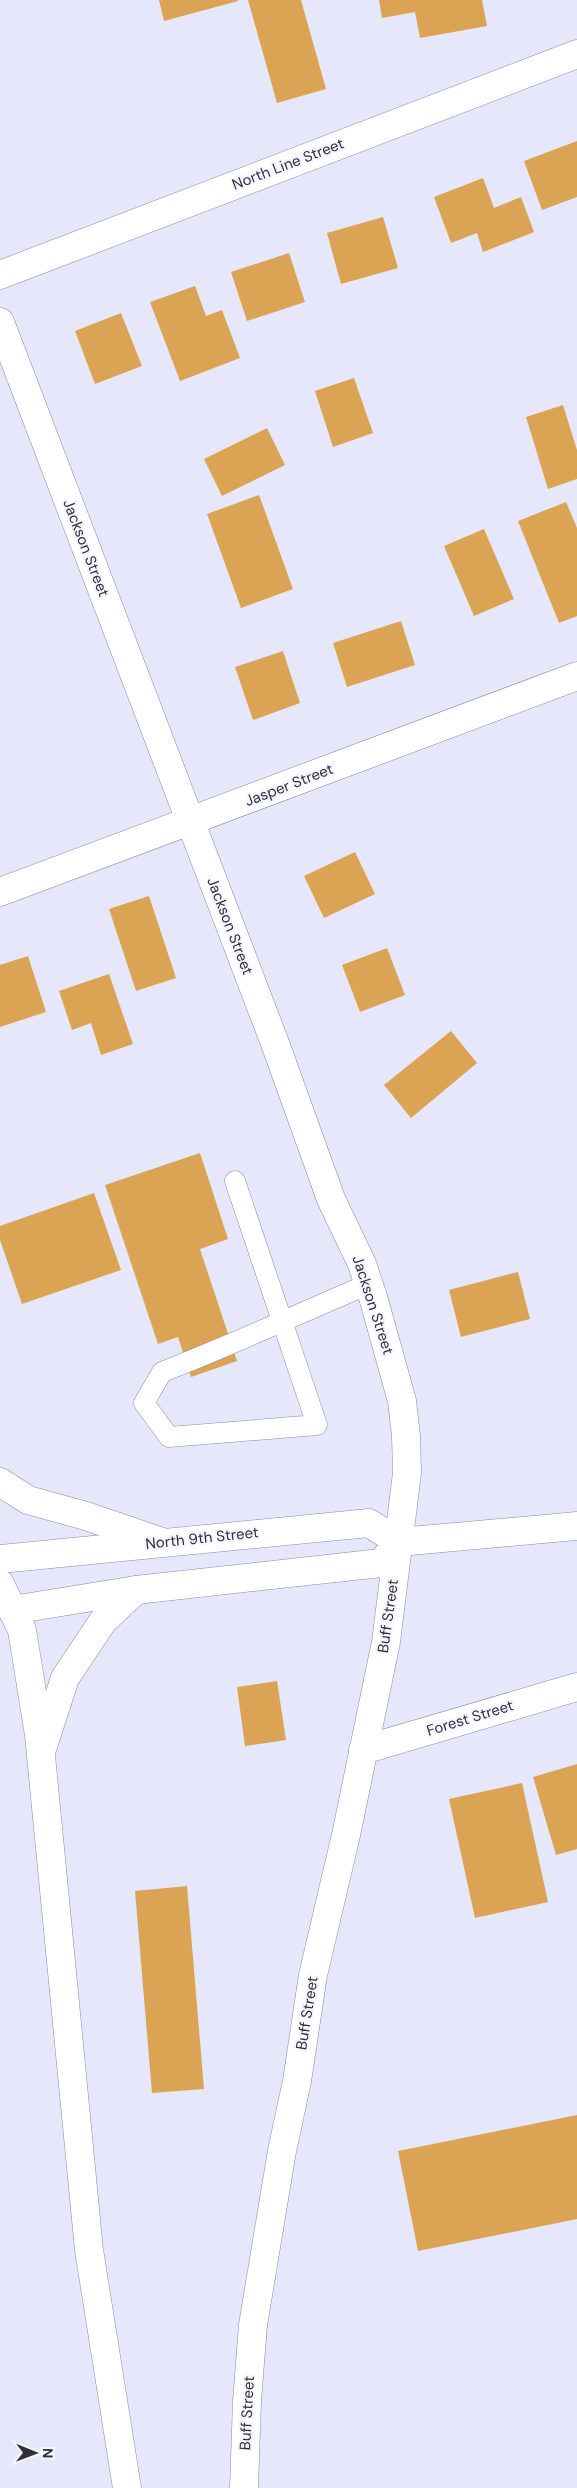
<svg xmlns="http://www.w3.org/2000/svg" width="577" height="2488" font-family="'DM Sans',sans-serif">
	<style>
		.building { fill: #dba455 }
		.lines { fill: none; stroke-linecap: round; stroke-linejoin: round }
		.lane-casing { stroke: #8a8b9d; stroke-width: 21 }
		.street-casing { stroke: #8a8b9d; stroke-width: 29 }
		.secondary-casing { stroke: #8a8b9d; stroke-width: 29 }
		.highway-casing { stroke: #8a8b9d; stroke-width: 29 }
		.lane { stroke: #fff; stroke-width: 20 }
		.street { stroke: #fff; stroke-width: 28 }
		.secondary { stroke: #fff; stroke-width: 28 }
		.highway { stroke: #fff; stroke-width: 28 }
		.labels { text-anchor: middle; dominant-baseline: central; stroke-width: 4.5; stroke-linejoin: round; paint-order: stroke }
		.street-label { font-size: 15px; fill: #303138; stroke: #f5f5fd }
	</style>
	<rect width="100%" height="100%" fill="#e6e7fb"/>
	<!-- building -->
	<g class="building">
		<polygon points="159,0 238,0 238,1 164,21"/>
		<polygon points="248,0 301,0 326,89 277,103"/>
		<polygon points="379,0 482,0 487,26 420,38 415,12 382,18"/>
		<polygon points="577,141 577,197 542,210 524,161"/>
		<polygon points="483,178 494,208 521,197 534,232 483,252 477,233 451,243 434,197"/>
		<polygon points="383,217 398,268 341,284 327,233"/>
		<polygon points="289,253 305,302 247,321 231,272"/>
		<polygon points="195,286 206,316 222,310 240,358 180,381 150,302"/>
		<polygon points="121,313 142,366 95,384 75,331"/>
		<polygon points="354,378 373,433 333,447 315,391"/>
		<polygon points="563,405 577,450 577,479 548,489 526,417"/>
		<polygon points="267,428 285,465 222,496 204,459"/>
		<polygon points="259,495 293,589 241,608 207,514"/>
		<polygon points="566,502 577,528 577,616 559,623 518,521"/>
		<polygon points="484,529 514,599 474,616 444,546"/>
		<polygon points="401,621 415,665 347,687 333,643"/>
		<polygon points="283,651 300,703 253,720 235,667"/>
		<polygon points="355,852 375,894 324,918 304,876"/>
		<polygon points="149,896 176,978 136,991 109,909"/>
		<polygon points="387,948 405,995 360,1012 342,965"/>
		<polygon points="28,956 46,1012 0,1027 0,965"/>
		<polygon points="109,974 133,1044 101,1055 91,1023 72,1030 59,991"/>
		<polygon points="451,1031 477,1063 411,1118 384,1085"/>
		<polygon points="200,1153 228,1239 200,1249 237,1361 191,1377 178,1337 158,1344 105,1185"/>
		<polygon points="94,1193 121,1270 22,1304 0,1240 0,1226"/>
		<polygon points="518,1272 530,1319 461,1337 449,1290"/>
		<polygon points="277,1681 286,1740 245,1746 237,1687"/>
		<polygon points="577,1764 577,1849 556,1855 533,1777"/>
		<polygon points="522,1783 548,1902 475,1918 449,1799"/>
		<polygon points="187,1886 204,2089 152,2093 135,1891"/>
		<polygon points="577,2115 577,2219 418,2251 398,2151"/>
	</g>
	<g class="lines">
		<defs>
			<path id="lane" d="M235 1181 317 1425 169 1437 144 1403 162 1372C232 1345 300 1313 369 1284"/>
			<g id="street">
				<polyline points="0,275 577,54"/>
				<polyline points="0,322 276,1046 331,1199 362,1264 373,1297 402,1401 406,1436 407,1473 386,1642 346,1835 313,1975 297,2081 282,2151 253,2325 247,2401 244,2488"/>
				<polyline points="0,892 577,676"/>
				<polyline points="363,1750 577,1687"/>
			</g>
			<g id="secondary">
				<polyline points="0,1559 369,1523 399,1542 577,1526"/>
				<polyline points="12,1610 136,1590 381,1563 399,1542"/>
			</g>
			<g id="highway">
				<polyline points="0,1482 28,1500 86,1516 162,1542"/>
				<polyline points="0,1584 22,1630 39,1735 89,2250 127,2488"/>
				<polyline points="43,1746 65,1678 103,1621 136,1590"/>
			</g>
		</defs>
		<!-- lane casing -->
		<use href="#lane" class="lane-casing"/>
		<!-- street casing -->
		<use href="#street" class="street-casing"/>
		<!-- secondary casing -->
		<use href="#secondary" class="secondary-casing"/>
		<!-- highway casing -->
		<use href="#highway" class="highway-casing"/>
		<!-- lane -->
		<use href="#lane" class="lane"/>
		<!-- street -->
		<use href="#street" class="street"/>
		<!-- secondary -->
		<use href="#secondary" class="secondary"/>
		<!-- highway -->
		<use href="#highway" class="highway"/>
	</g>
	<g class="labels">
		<!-- street labels -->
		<g class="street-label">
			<text transform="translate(288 164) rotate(-21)">North Line Street</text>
			<text transform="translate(86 548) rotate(69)">Jackson Street</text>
			<text transform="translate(289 785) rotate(-21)">Jasper Street</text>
			<text transform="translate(230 926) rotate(69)">Jackson Street</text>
			<text transform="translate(373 1305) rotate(72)">Jackson Street</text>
			<text transform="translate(202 1538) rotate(-6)">North 9th Street</text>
			<text transform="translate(388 1616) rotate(-82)">Buff Street</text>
			<text transform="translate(470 1718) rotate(-17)">Forest Street</text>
			<text transform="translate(307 2013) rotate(-81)">Buff Street</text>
			<text transform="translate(247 2413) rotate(-87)">Buff Street</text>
		</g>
	</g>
	<!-- north arrow -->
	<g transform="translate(35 2453) rotate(91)" stroke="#f5f5fd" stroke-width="4" paint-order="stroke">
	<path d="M0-4L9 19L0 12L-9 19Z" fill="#303138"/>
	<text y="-8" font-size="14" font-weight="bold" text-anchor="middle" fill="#303138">N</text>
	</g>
</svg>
